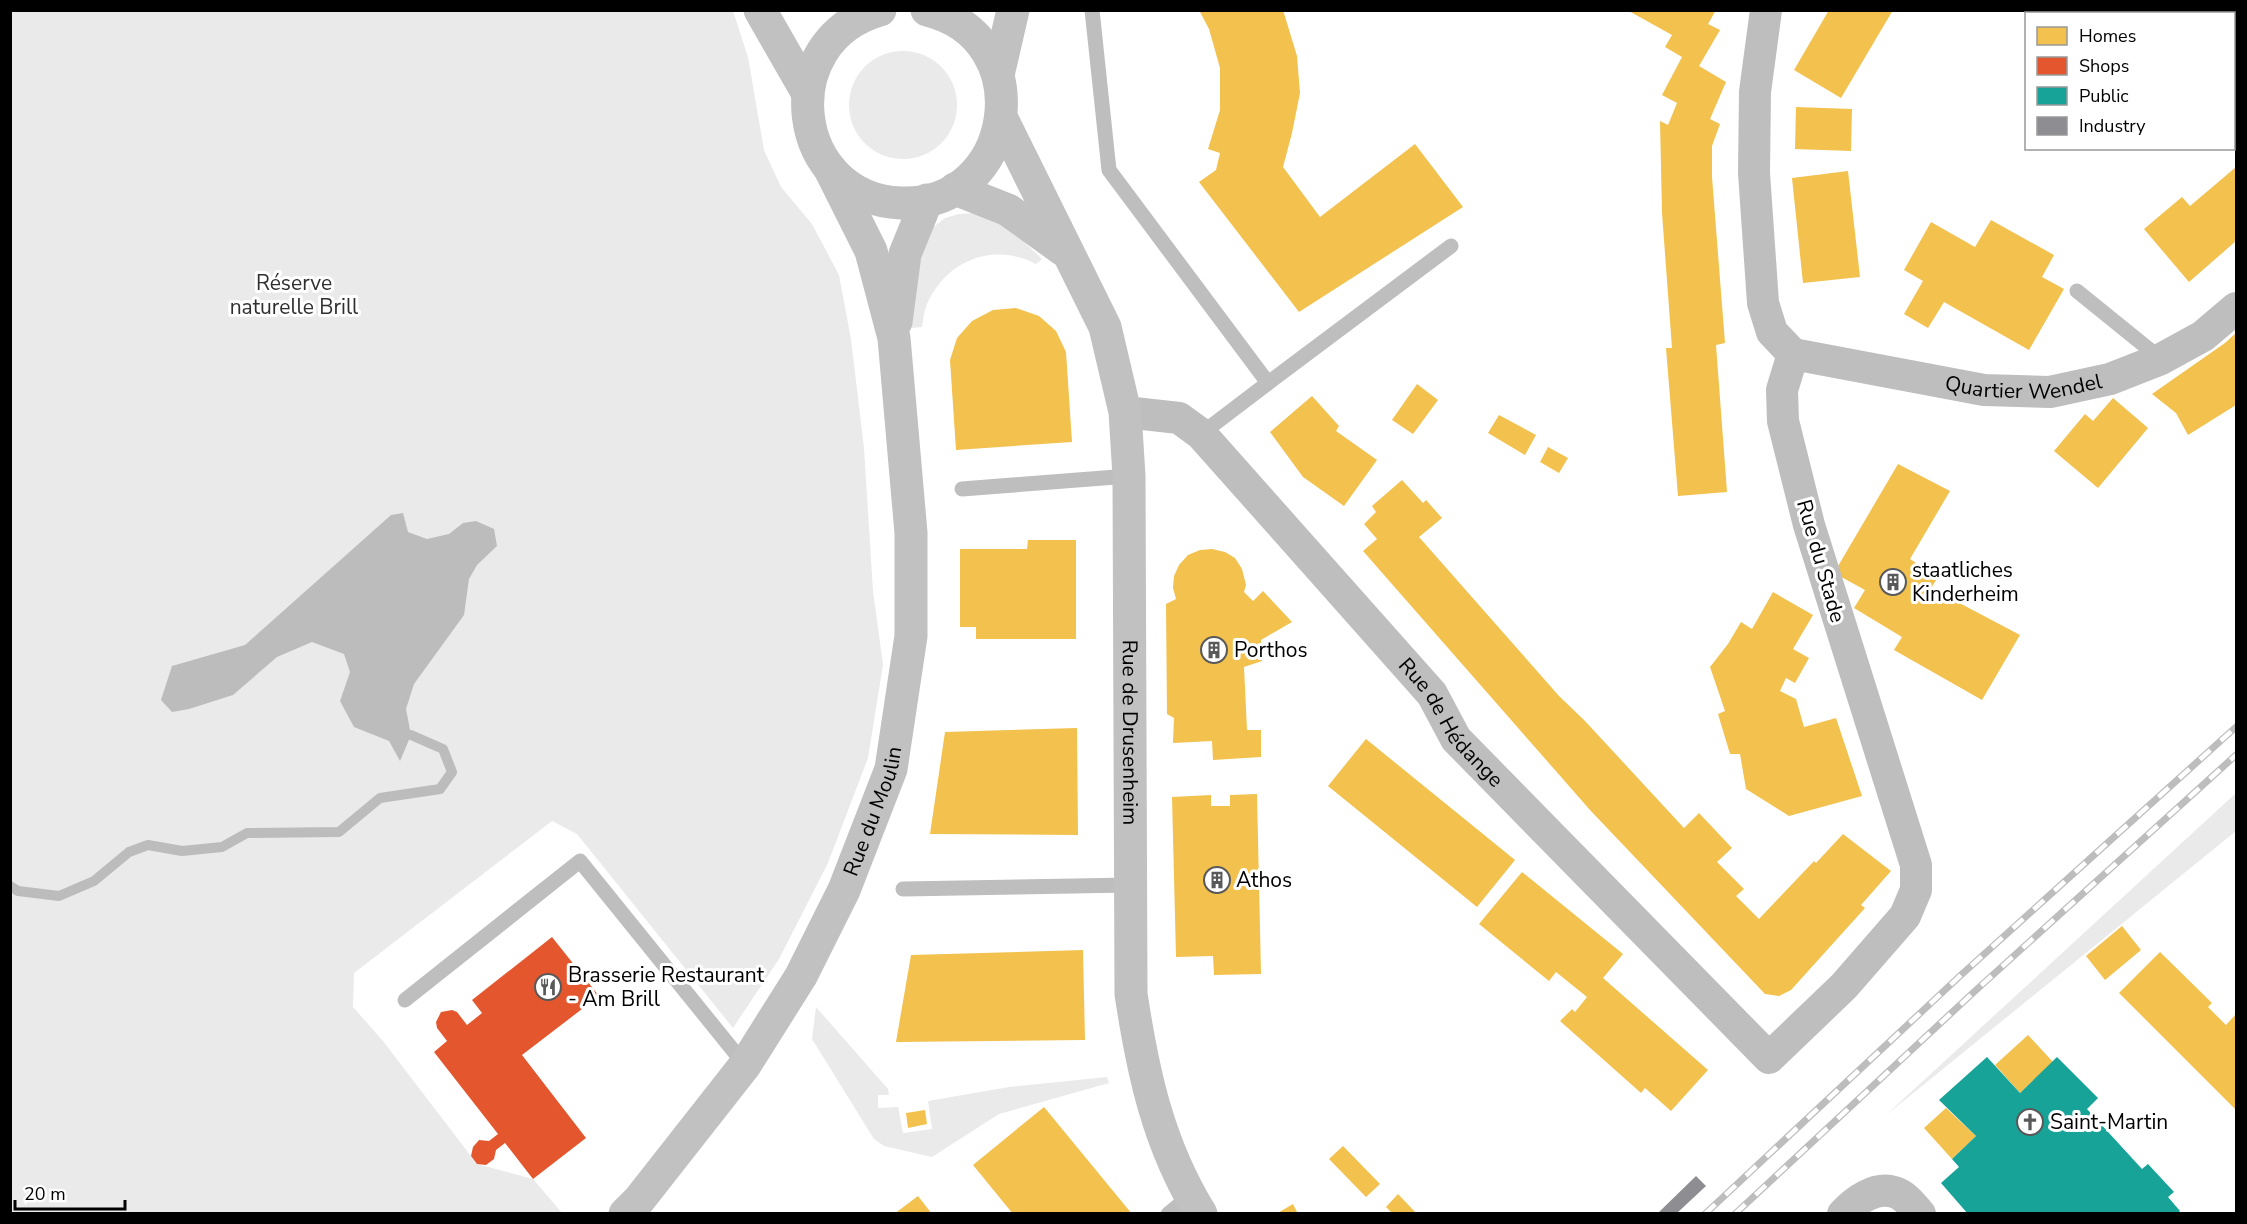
<svg xmlns="http://www.w3.org/2000/svg" width="2247" height="1224" font-family="'Nunito Sans',sans-serif">
	<style>
		.green { fill: #eaeaea }
		.water { fill: #bcbcbc }
		.homes { fill: #f2c14e }
		.shops { fill: #e4572e }
		.public { fill: #17a398 }
		.industry { fill: #8d8d92 }
		.lines { fill: none; stroke-linecap: round; stroke-linejoin: round }
		.stream { stroke: #bcbcbc; stroke-width: 10 }
		.lane { stroke: #bebebe; stroke-width: 15 }
		.street { stroke: #bebebe; stroke-width: 32 }
		.secondary { stroke: #c1c1c1; stroke-width: 33 }
		.rail-casing { stroke: #bdbdbd; stroke-width: 7 }
		.rail { stroke: #fff; stroke-width: 4.5; stroke-dasharray: 14; stroke-linecap: butt }
		.labels { text-anchor: middle; dominant-baseline: central; stroke-width: 6; stroke-linejoin: round; paint-order: stroke }
		.park-label { font-size: 21px; fill: #2f2f2f; stroke: #fff }
		.street-label { font-size: 21px; fill: #000; stroke: #fff }
		.poi-label { font-size: 21px; fill: #000; stroke: #fff; text-anchor: start }
	</style>
	<rect width="100%" height="100%" fill="#fff"/>
	<!-- green -->
	<g class="green">
		<polygon points="10,11 733,11 748,57 764,150 781,187 812,224 839,275 851,339 864,448 873,591 883,665 868,758 828,863 779,959 733,1028 577,834 552,821 354,973 353,1007 383,1041 477,1164 533,1179 562,1213 11,1213"/>
		<circle cx="903" cy="105" r="54"/>
		<path d="M974 213C1004 221 1020 238 1042 259L1036 264C993 242 947 260 927 304 924 311 923 320 922 327L912 328 911 281 931 229 945 218 959 214Z"/>
		<polygon points="2236,793 2236,831 1885,1116"/>
		<polygon points="816,1007 888,1089 889,1095 878,1095 878,1108 898,1107 903,1133 932,1129 928,1101 1009,1087 1107,1077 1109,1083 999,1114 932,1157 884,1146 874,1139 812,1039"/>
	</g>
	<!-- water -->
	<polygon class="water" points="403,513 408,532 427,539 449,534 463,523 476,521 494,529 497,546 477,565 469,579 464,615 414,684 406,709 411,735 400,761 389,741 354,727 340,701 350,672 344,654 312,642 277,657 233,695 189,709 172,712 161,700 172,666 245,645 391,515"/>
	<!-- homes -->
	<g class="homes">
		<polygon points="1199,10 1283,10 1297,56 1300,93 1292,133 1283,167 1320,217 1415,144 1463,207 1299,312 1199,182 1216,170 1220,153 1208,149 1220,110 1220,68 1209,29"/>
		<polygon points="1627,10 1716,10 1708,24 1720,30 1699,66 1726,82 1710,119 1720,124 1712,146 1712,177 1725,343 1716,345 1727,492 1678,496 1666,348 1672,348 1662,213 1660,121 1668,125 1677,103 1662,95 1682,57 1665,47 1672,35"/>
		<polygon points="1829,10 1893,10 1841,98 1794,70"/>
		<polygon points="1796,107 1852,109 1851,151 1795,149"/>
		<polygon points="2236,167 2236,241 2189,282 2144,229 2182,197 2190,206"/>
		<polygon points="1848,171 1860,277 1803,283 1792,178"/>
		<polygon points="1991,220 2054,255 2042,277 2064,289 2029,350 1944,302 1928,328 1904,314 1923,281 1904,270 1931,222 1975,247"/>
		<polygon points="1016,308 1039,316 1056,331 1066,352 1072,442 956,450 950,360 957,338 972,321 993,310"/>
		<polygon points="2236,333 2236,405 2188,435 2176,413 2152,394 2225,343"/>
		<polygon points="1417,384 1438,400 1413,434 1392,420"/>
		<polygon points="1312,396 1339,426 1336,431 1377,460 1344,506 1303,477 1270,432"/>
		<polygon points="2113,398 2148,428 2098,488 2054,451 2085,414 2093,421"/>
		<polygon points="1499,415 1536,435 1525,455 1488,433"/>
		<polygon points="1548,447 1568,458 1559,473 1540,462"/>
		<polygon points="1898,464 1950,491 1910,559 1938,577 1931,588 2020,635 1982,700 1894,650 1902,637 1854,608 1865,590 1834,573"/>
		<polygon points="1402,480 1423,503 1426,500 1442,518 1419,537 1559,696 1585,721 1684,828 1699,813 1732,848 1717,862 1744,889 1736,896 1759,919 1814,861 1816,863 1843,834 1891,871 1861,905 1865,908 1791,990 1779,996 1765,994 1590,810 1363,551 1377,539 1364,524 1376,512 1372,506"/>
		<polygon points="1028,540 1076,540 1076,639 976,639 976,627 960,627 960,549 1027,549"/>
		<polygon points="1212,549 1225,552 1235,558 1242,569 1246,585 1244,592 1253,601 1263,591 1292,622 1261,640 1262,661 1244,667 1247,730 1261,730 1261,757 1213,760 1212,741 1173,743 1174,718 1167,714 1166,604 1176,599 1173,588 1174,576 1179,565 1188,555 1200,550"/>
		<polygon points="1773,592 1813,615 1793,649 1809,658 1795,683 1786,678 1780,691 1796,699 1804,727 1836,718 1862,796 1789,816 1746,789 1740,754 1730,754 1718,714 1725,711 1710,667 1728,644 1741,622 1752,629"/>
		<polygon points="1077,728 1078,835 930,834 945,732"/>
		<polygon points="1366,739 1515,860 1477,907 1328,786"/>
		<polygon points="1257,794 1261,974 1214,975 1213,956 1176,957 1172,797 1211,795 1211,806 1230,806 1230,795"/>
		<polygon points="1522,872 1623,954 1603,978 1708,1070 1671,1111 1645,1088 1641,1093 1560,1021 1572,1009 1575,1012 1587,997 1556,972 1549,981 1479,924"/>
		<polygon points="2122,926 2141,950 2105,980 2086,956"/>
		<polygon points="1083,950 1085,1040 896,1042 911,955"/>
		<polygon points="2160,952 2212,1003 2208,1007 2226,1025 2236,1014 2236,1110 2119,993"/>
		<polygon points="2028,1035 2053,1062 2020,1093 1995,1065"/>
		<polygon points="1044,1107 1132,1214 1013,1214 973,1165"/>
		<polygon points="1946,1108 1976,1136 1952,1159 1924,1128"/>
		<polygon points="925,1110 927,1124 908,1128 906,1113"/>
		<polygon points="1343,1146 1380,1184 1366,1197 1329,1159"/>
		<polygon points="1398,1194 1417,1214 1393,1214 1386,1207"/>
		<polygon points="918,1196 932,1214 894,1214"/>
		<polygon points="1293,1204 1298,1214 1276,1214"/>
	</g>
	<!-- shops -->
	<polygon class="shops" points="552,937 599,996 522,1055 586,1138 533,1179 505,1143 496,1150 494,1159 486,1165 477,1164 471,1156 473,1147 479,1140 489,1141 498,1134 434,1052 447,1041 437,1028 436,1022 441,1012 452,1010 457,1012 467,1025 482,1013 472,1000"/>
	<!-- public -->
	<polygon class="public" points="1987,1057 2020,1093 2057,1057 2098,1098 2087,1109 2142,1169 2148,1164 2174,1192 2168,1197 2180,1211 2177,1214 1968,1214 1941,1183 1959,1167 1952,1159 1976,1136 1939,1100"/>
	<!-- industry -->
	<polygon class="industry" points="1696,1176 1706,1186 1676,1214 1657,1214"/>
	<g class="lines">
		<!-- stream -->
		<polyline class="stream" points="10,886 18,891 59,896 94,881 129,852 148,845 182,851 222,847 247,833 339,832 380,798 440,789 452,772 443,749 411,735"/>
		<!-- lane -->
		<g class="lane">
			<polyline points="1092,10 1109,170 1268,383 1201,434"/>
			<polyline points="2077,291 2161,359"/>
			<polyline points="1268,383 1451,246"/>
			<polyline points="962,489 1129,476"/>
			<polyline points="903,889 1131,885"/>
			<polyline points="405,1000 580,861 745,1065"/>
			<polyline points="1168,1214 1190,1196"/>
		</g>
		<!-- street -->
		<g class="street">
			<polyline points="1766,10 1755,92 1754,173 1763,303 1772,332 1793,354"/>
			<path id="s1" d="M1793 354 1984 390 2050 392 2110 379 2161 359 2203 336 2236 308"/>
			<path id="s2" d="M1125 412 1179 418 1201 434 1432 694 1456 739 1769 1058 1844 986 1905 916 1916 890V865L1809 525 1783 421 1782 390 1793 354"/>
			<path d="M1843 1214C1855 1201 1875 1186 1894 1192 1905 1195 1913 1206 1920 1214"/>
		</g>
		<!-- secondary -->
		<g class="secondary">
			<polyline points="760,10 807,92"/>
			<path d="M880 10C771 41 791 199 901 203 1016 207 1042 38 927 10"/>
			<polyline points="998,75 1013,10"/>
			<path id="s3" d="M1002 119 1105 327 1125 412 1129 476 1131 994C1143 1073 1158 1144 1201 1214"/>
			<polyline points="955,189 1008,210 1062,249"/>
			<polyline points="896,322 905,254 927,200"/>
			<path id="s4" d="M625 1214 639 1200 745 1065 801 976 844 890 891 769 911 636V533L894 338 871 251 830 169"/>
		</g>
		<defs>
			<g id="rail">
				<polyline points="1705,1214 1961,975 2236,727"/>
				<polyline points="1735,1214 1975,991 2236,755"/>
			</g>
		</defs>
		<!-- rail casing -->
		<use href="#rail" class="rail-casing"/>
		<!-- rail -->
		<use href="#rail" class="rail"/>
	</g>
	<!-- icons -->
	<defs>
		<symbol id="building-ring" viewBox="-11 -11 22 22"><circle r="9.5" fill="#fff" stroke="#595959" stroke-width="1.5"/><path d="M-4-6H4V6H1V3H-1V6H-4ZM-2.5-4.3h1.7v1.8h-1.7ZM.8-4.3h1.7v1.8H.8ZM-2.5-1h1.7V.8h-1.7ZM.8-1h1.7V.8H.8Z" fill="#595959"/></symbol>
		<symbol id="restaurant-ring" viewBox="-11 -11 22 22"><circle r="9.5" fill="#fff" stroke="#595959" stroke-width="1.5"/><path d="M-5-6h1v4h1v-4h1v4h1v-4h1v5L-1.5 .5V6h-2V.5L-5-1ZM5-6V6H3V1.5H1.5Q1.5-4 5-6Z" fill="#595959"/></symbol>
		<symbol id="church-ring" viewBox="-11 -11 22 22"><circle r="9.5" fill="#fff" stroke="#595959" stroke-width="1.5"/><path d="M-1.2-6h2.4v3.5h3.3v2.4h-3.3V6h-2.4V-.1h-3.3v-2.4h3.3Z" fill="#595959"/></symbol>
	</defs>
	<g fill-rule="evenodd">
		<use href="#building-ring" x="1878" y="567" width="30" height="30"/>
		<use href="#building-ring" x="1199" y="635" width="30" height="30"/>
		<use href="#building-ring" x="1202" y="865" width="30" height="30"/>
		<use href="#restaurant-ring" x="533" y="972" width="30" height="30"/>
		<use href="#church-ring" x="2015" y="1107" width="30" height="30"/>
	</g>
	<g class="labels">
		<!-- park labels -->
		<g class="park-label">
			<text x="294" y="283">Réserve<tspan x="294" dy="24">naturelle Brill</tspan></text>
		</g>
		<!-- street labels -->
		<g class="street-label">
			<text stroke="none"><textPath href="#s1" startOffset="234">Quartier Wendel</textPath></text>
			<text transform="translate(1821 561) rotate(74)">Rue du Stade</text>
			<text stroke="none"><textPath href="#s2" startOffset="464">Rue de Hédange</textPath></text>
			<text stroke="none"><textPath href="#s3" startOffset="640">Rue de Drusenheim</textPath></text>
			<text stroke="none"><textPath href="#s4" startOffset="477">Rue du Moulin</textPath></text>
		</g>
		<!-- poi labels -->
		<g class="poi-label">
			<text x="1912" y="570">staatliches<tspan x="1912" dy="24">Kinderheim</tspan></text>
			<text x="1234" y="650">Porthos</text>
			<text x="1236" y="880">Athos</text>
			<text x="568" y="975">Brasserie Restaurant<tspan x="568" dy="24">- Am Brill</tspan></text>
			<text x="2050" y="1122">Saint-Martin</text>
		</g>
	</g>
	<!-- border -->
	<rect width="2247" height="1224" fill="none" stroke="#000000" stroke-width="24"/>
	<!-- legend -->
	<rect x="2025" y="12" width="210" height="138" fill="#ffffff" stroke="#999999" stroke-width="1.5"/>
	<rect x="2037" y="27" width="30" height="18" fill="#f2c14e" stroke="#999999" stroke-width="1.5"/>
	<text x="2079" y="42" font-size="18" fill="#000000">Homes</text>
	<rect x="2037" y="57" width="30" height="18" fill="#e4572e" stroke="#999999" stroke-width="1.5"/>
	<text x="2079" y="72" font-size="18" fill="#000000">Shops</text>
	<rect x="2037" y="87" width="30" height="18" fill="#17a398" stroke="#999999" stroke-width="1.5"/>
	<text x="2079" y="102" font-size="18" fill="#000000">Public</text>
	<rect x="2037" y="117" width="30" height="18" fill="#8d8d92" stroke="#999999" stroke-width="1.5"/>
	<text x="2079" y="132" font-size="18" fill="#000000">Industry</text>
	<!-- scale -->
	<path d="M15 1200v9h110v-9" fill="none" stroke="#000000" stroke-width="3"/>
	<text x="24" y="1200" font-size="18" fill="#000000" stroke="#ffffff" stroke-width="4.5" paint-order="stroke">20 m</text>
</svg>
